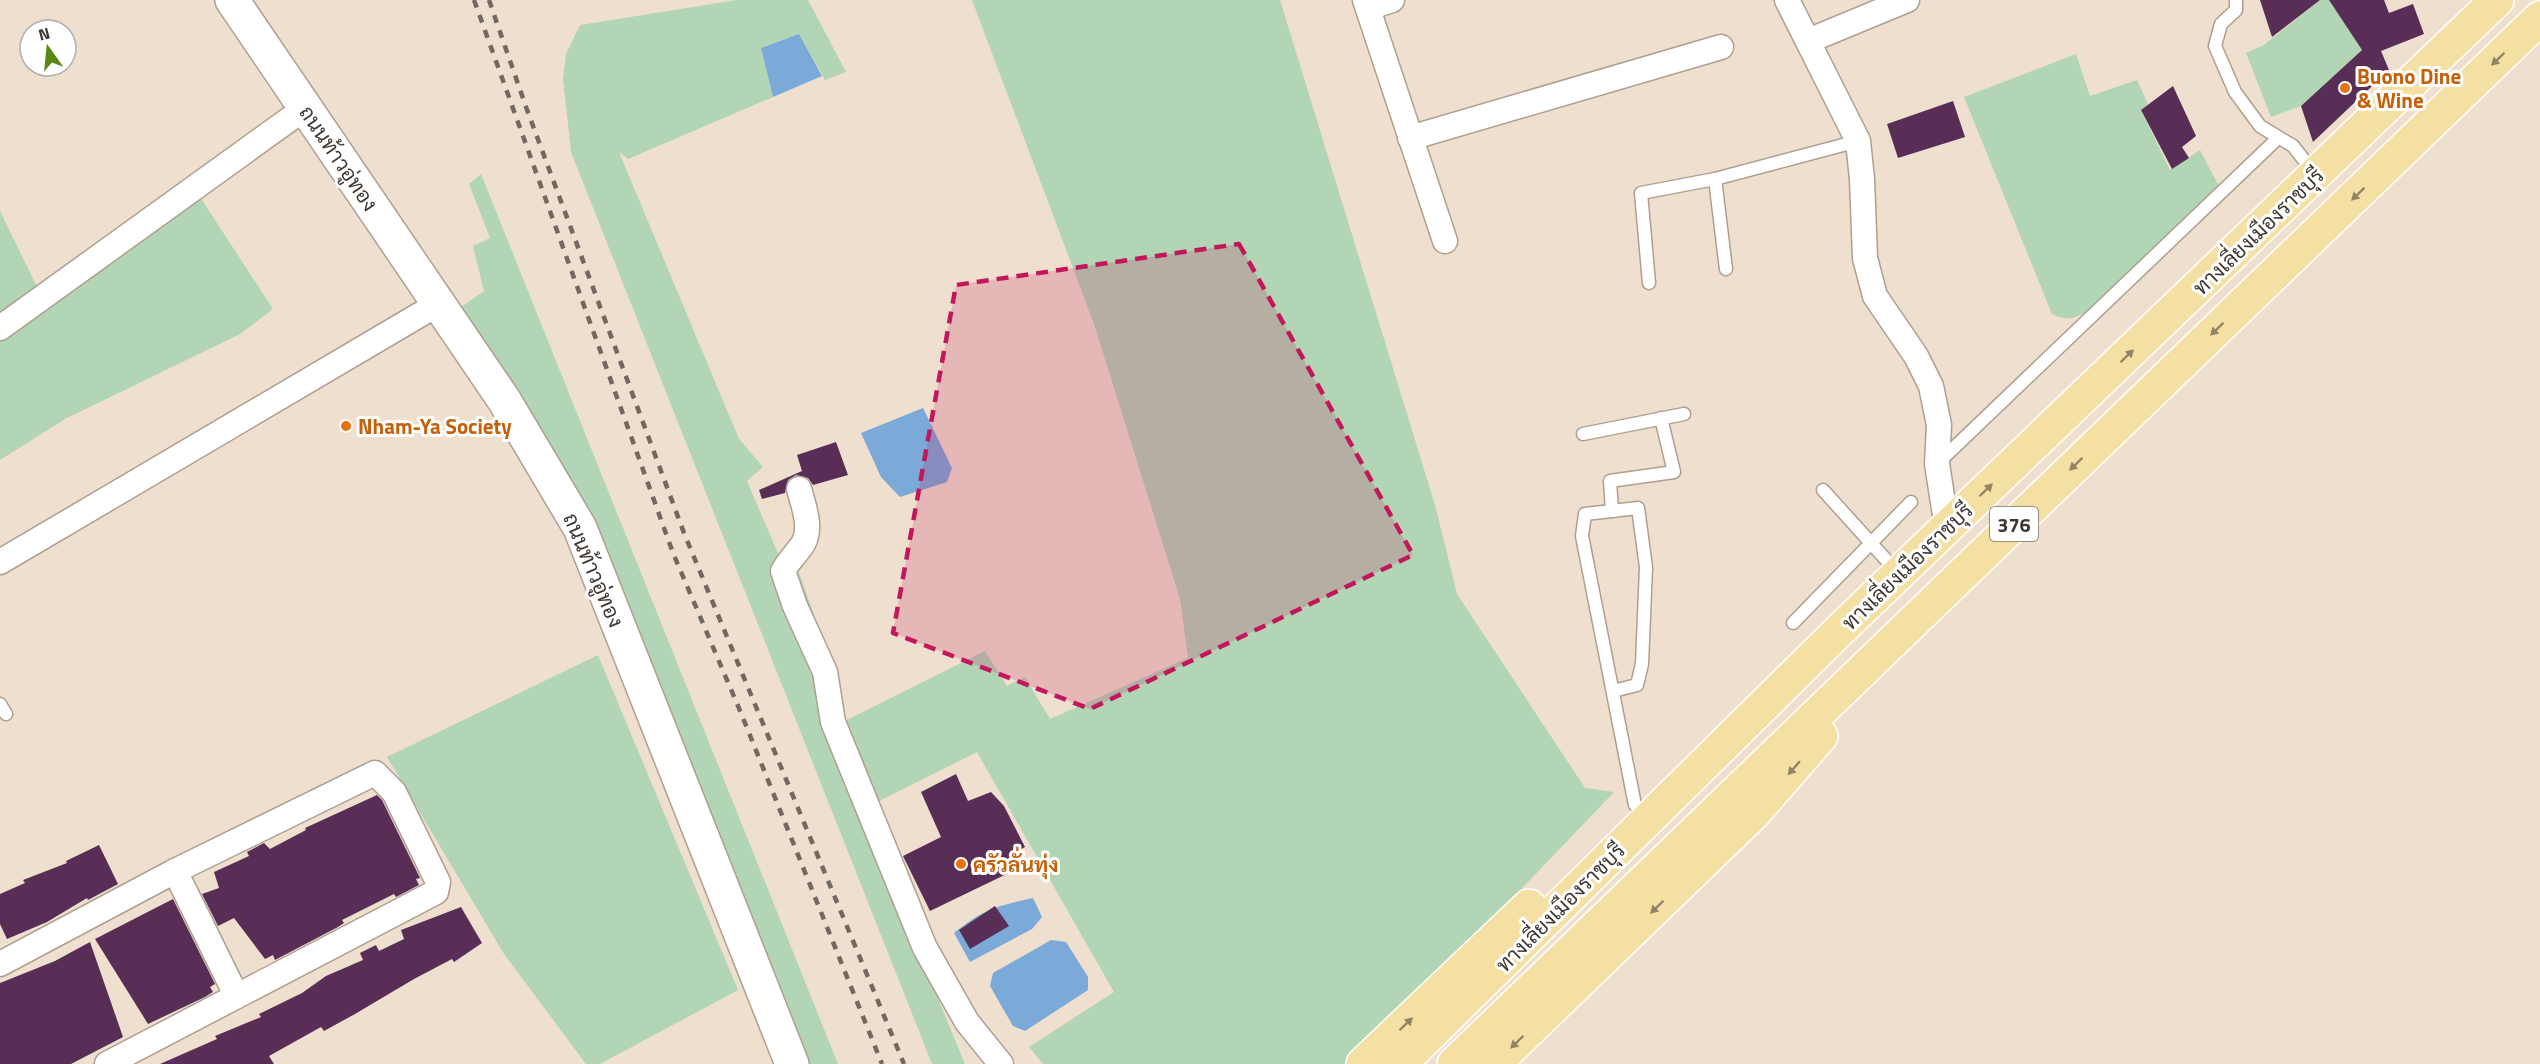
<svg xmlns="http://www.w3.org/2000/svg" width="2540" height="1064" font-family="'Titillium Web',Sarabun,sans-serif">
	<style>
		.green { fill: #b1d5b5 }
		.water { fill: #7ba9d8 }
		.building { fill: #582e57 }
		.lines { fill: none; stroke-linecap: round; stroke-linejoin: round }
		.lane-casing { stroke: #af9f90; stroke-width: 15 }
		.street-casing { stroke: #af9f90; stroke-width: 27 }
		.secondary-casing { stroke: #af9f90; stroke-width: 36 }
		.primary-casing { stroke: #fff; stroke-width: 36 }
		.lane { stroke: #fff; stroke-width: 12 }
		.street { stroke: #fff; stroke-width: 24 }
		.secondary { stroke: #fff; stroke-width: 33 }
		.primary { stroke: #f5e0a4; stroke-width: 33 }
		.rail { stroke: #71685f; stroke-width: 4.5; stroke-dasharray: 8 8; stroke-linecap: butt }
		.oneway { fill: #918465 }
		.marked { fill: #c2185b; fill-opacity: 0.2; stroke: #c2185b; stroke-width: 4.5; stroke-dasharray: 12 8; stroke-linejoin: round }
		.food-dot { fill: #e8710a; stroke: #fff; stroke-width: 2 }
		.labels { text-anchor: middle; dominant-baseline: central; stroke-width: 6; stroke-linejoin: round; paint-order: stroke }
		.shield { fill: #fff; stroke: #797470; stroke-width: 1.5 }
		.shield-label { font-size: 20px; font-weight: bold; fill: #3f3832 }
		.food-label { font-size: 21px; font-weight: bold; fill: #c56008; stroke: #fff; text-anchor: start }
		.street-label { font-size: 21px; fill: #3f3832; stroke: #fff }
	</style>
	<rect width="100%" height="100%" fill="#efdfcf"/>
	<!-- green -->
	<g class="green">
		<polygon points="737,0 808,0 846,72 825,80 799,34 761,48 773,97 628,159 619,152 739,439 763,467 747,481 788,577 799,573 840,686 818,693 860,809 965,1064 932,1064 571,152 563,79 566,54 580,25"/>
		<polygon points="972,0 1280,0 1435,505 1457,594 1585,788 1614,792 1507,904 1344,1064 1043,1064 1029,1047 1114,992 977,752 875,803 839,724 985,651 1007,686 1025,677 1050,719 1188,658 1180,599 1094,324"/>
		<polygon points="2320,0 2329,0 2362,50 2301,106 2271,117 2246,53 2264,45"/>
		<path d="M2076 54 2090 96 2137 80 2148 104 2141 110 2170 170 2200 150 2222 192 2086 312C2073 319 2066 321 2052 314L1964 97Z"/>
		<polygon points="481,174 838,1064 809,1064 732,870 570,482 461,307 484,291 473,246 490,238 469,184"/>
		<polygon points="198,194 273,309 240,334 65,419 0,460 0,336"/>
		<polygon points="0,211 38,289 0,316"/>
		<polygon points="598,655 738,990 600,1064 586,1064 504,954 387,757"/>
	</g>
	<!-- water -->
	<g class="water">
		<polygon points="799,34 822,76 773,97 761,48"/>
		<polygon points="923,408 952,468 947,482 900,497 881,477 861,433"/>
		<path d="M1033 898 1042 917 1032 929 970 962 954 933C983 909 997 906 1033 898Z"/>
		<polygon points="1051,940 1066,942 1088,977 1088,990 1025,1031 1013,1026 990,986 993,973"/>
	</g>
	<!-- building -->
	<g class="building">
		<polygon points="2260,0 2320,0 2272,37"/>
		<polygon points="2329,0 2384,0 2389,13 2413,4 2424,34 2381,51 2389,70 2313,142 2301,106 2362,50"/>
		<polygon points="2173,86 2196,136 2182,147 2189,158 2172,169 2141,110"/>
		<polygon points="1953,101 1965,137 1898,158 1887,124"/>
		<polygon points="836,442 848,475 813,485 808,478 796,475 788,480 785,493 762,499 759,490 802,471 797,455"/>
		<polygon points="956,774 968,801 991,792 1004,806 1025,847 1013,854 1019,868 930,911 903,856 941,837 921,792"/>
		<polygon points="377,795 382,800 420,878 416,879 419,885 396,897 394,894 342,920 344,923 338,927 275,960 273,955 265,959 234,918 218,926 202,894 219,888 214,872 249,856 247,852 264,843 270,849 306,830 305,828"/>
		<polygon points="99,845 118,884 88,900 87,898 47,922 7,939 0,924 0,894 25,883 23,880 67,863 66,861"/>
		<polygon points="173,899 215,984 210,987 213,992 205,997 148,1024 95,939"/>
		<polygon points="995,906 1009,926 970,949 959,930"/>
		<polygon points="461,907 482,943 454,962 452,959 414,979 355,1014 324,1031 321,1027 269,1056 274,1064 160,1064 217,1039 215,1036 261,1017 259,1014 302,993 326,976 363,960 360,953 376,945 379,951 404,939 401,930"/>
		<polygon points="90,942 123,1037 71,1064 0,1064 0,983 55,961"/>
	</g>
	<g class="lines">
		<defs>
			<g id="lane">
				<polyline points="2236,0 2236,10 2221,24 2215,46 2235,92 2260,126 2293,146 2315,174"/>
				<polyline points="1715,179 1726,269"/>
				<polyline points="1649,283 1641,193 1715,179 1858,141"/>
				<polyline points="1583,434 1684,414"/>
				<polyline points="1938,463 2277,139"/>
				<polyline points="1823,490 1898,573"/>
				<polyline points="1612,511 1610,481 1674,472 1661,418"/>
				<polyline points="1793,623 1911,502"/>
				<polyline points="1613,691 1637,685 1642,664 1646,567 1638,508 1585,514 1582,536 1635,805"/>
				<polyline points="0,704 6,714"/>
			</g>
			<g id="street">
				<polyline points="1365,0 1445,241"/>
				<polyline points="1787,0 1858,141 1862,179 1865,258 1875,296 1916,356 1931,386 1939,425 1937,464 1947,528"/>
				<polyline points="1368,8 1392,0"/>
				<polyline points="1808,41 1907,0"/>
				<polyline points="1410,138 1721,47"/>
				<polyline points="0,328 305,108"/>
				<path d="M799 489C804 507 814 532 800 548 794 556 788 562 783 571L795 606 825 672 833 722 925 948 967 1022 1001 1064"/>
				<polyline points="0,562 438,304"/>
				<polyline points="175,871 236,995"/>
				<polyline points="0,964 175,871 375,773 394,792 438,882 436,892 107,1064"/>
			</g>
			<polyline id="secondary" points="232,0 504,400 580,528 792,1064"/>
			<g id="primary">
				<polyline points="1363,1064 1529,906"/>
				<polyline points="1400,1064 1843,627 2497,0"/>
				<polyline points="1454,1064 2540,18"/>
				<polyline points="1494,1064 1754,813 1821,736"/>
			</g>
		</defs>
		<!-- lane casing -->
		<use href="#lane" class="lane-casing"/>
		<!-- street casing -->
		<use href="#street" class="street-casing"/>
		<!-- secondary casing -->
		<use href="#secondary" class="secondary-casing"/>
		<!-- primary casing -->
		<use href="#primary" class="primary-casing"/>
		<!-- lane -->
		<use href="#lane" class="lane"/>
		<!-- street -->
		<use href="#street" class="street"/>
		<!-- secondary -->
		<use href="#secondary" class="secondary"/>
		<!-- primary -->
		<use href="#primary" class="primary"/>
		<!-- rail -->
		<g class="rail">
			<polyline points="474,0 673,553 741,713 882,1064"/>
			<polyline points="489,0 526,107 684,533 904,1064"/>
		</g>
	</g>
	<!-- one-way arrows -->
	<defs><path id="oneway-solid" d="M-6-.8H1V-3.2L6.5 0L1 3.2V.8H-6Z" transform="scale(1.5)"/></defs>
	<g class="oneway">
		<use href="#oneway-solid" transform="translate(2498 59) rotate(136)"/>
		<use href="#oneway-solid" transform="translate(2358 194) rotate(136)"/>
		<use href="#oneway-solid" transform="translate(2217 329) rotate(136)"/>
		<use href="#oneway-solid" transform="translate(2127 356) rotate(-44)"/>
		<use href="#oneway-solid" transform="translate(2076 464) rotate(136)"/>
		<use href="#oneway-solid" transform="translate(1986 490) rotate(-44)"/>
		<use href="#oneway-solid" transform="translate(1794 768) rotate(131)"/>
		<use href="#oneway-solid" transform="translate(1657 907) rotate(136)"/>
		<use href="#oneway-solid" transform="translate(1406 1024) rotate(-44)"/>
		<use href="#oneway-solid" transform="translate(1517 1042) rotate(136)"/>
	</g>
	<!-- marked area -->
	<path class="marked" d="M1239 244 1413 555 1090 709 893 633 956 285Z"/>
	<!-- markers -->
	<g class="food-dot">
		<circle cx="2345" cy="88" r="6"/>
		<circle cx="346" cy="426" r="6"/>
		<circle cx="961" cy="864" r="6"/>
	</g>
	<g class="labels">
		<!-- shield labels -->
		<rect class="shield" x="1990" y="507" width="48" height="34" rx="4.5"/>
		<g class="shield-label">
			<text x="2014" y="524">376</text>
		</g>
		<!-- food labels -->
		<g class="food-label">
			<text x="2357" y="76">Buono Dine<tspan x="2357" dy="24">&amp; Wine</tspan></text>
			<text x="358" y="426">Nham-Ya Society</text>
			<text x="973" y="864">ครัวลั่นทุ่ง</text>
		</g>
		<!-- street labels -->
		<g class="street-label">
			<text transform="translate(339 158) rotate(56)">ถนนท้าวอู่ทอง</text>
			<text transform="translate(2258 231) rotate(-44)">ทางเลี่ยงเมืองราชบุรี</text>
			<text transform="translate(1907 566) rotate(-44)">ทางเลี่ยงเมืองราชบุรี</text>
			<text transform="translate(594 570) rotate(67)">ถนนท้าวอู่ทอง</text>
			<text transform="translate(1560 907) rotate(-45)">ทางเลี่ยงเมืองราชบุรี</text>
		</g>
	</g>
	<!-- north arrow -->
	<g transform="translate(48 48) rotate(345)"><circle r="28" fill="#ffffff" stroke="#b2afad" stroke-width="1.5"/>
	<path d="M0-4.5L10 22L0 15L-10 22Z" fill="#5b8611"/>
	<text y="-9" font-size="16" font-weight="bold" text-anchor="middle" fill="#3f3832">N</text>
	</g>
</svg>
